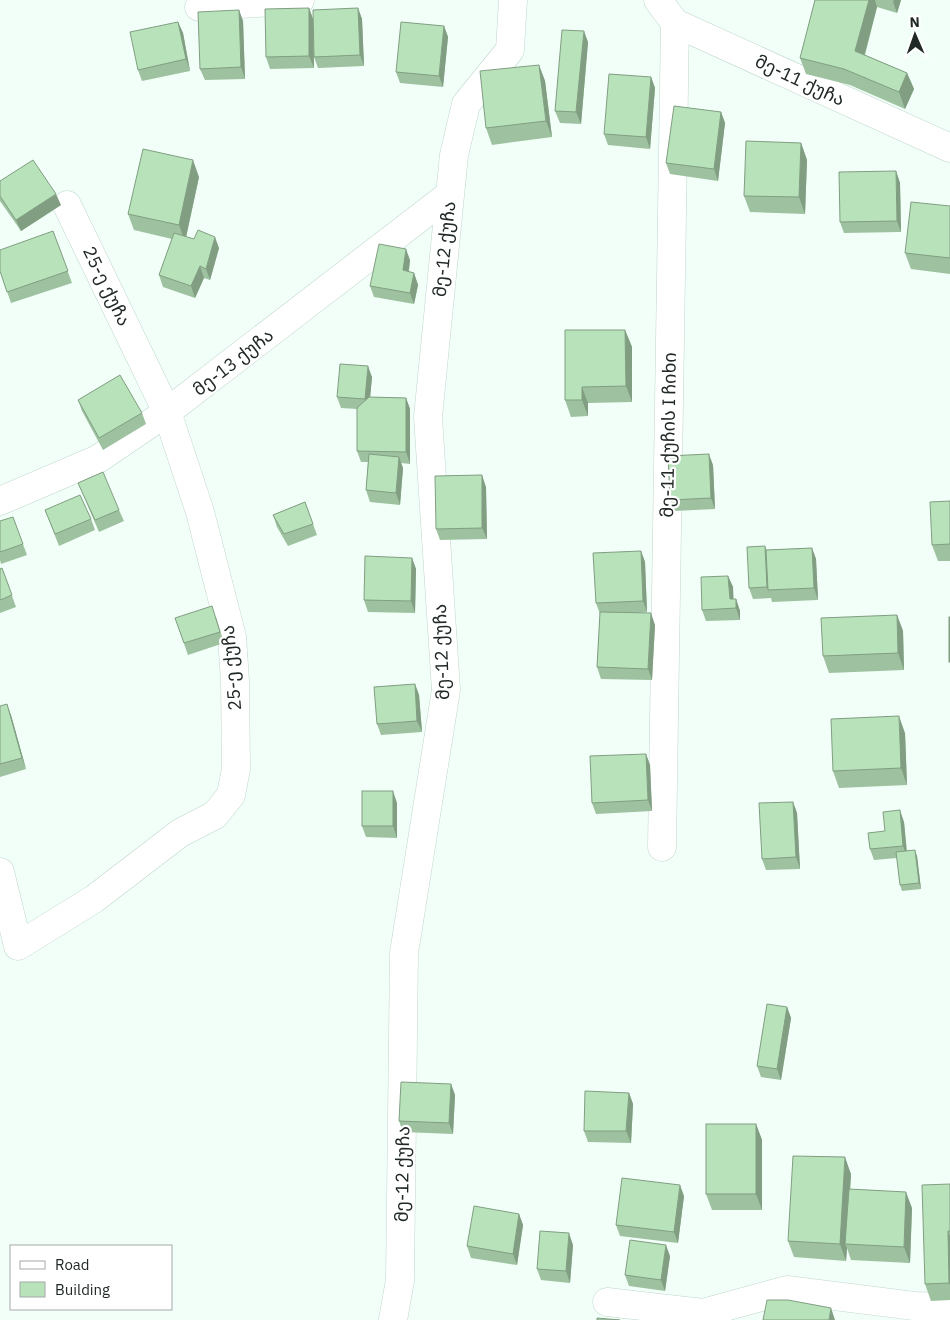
<svg xmlns="http://www.w3.org/2000/svg" width="950" height="1320" font-family="'IBM Plex Sans','Noto Sans Georgian',sans-serif">
	<style>
		.lines { fill: none; stroke-linecap: round; stroke-linejoin: round }
		.minor-casing { stroke: #bfd6cc; stroke-width: 29 }
		.minor { stroke: #fff; stroke-width: 28 }
		.wall { fill: #9ec2a0 }
		.shaded-wall { fill: #819e82 }
		.building { fill: #b8e2ba; stroke: #819e82 }
		.labels { text-anchor: middle; dominant-baseline: central; stroke-width: 4.5; stroke-linejoin: round; paint-order: stroke }
		.street-label { font-size: 18px; fill: #212926; stroke: #fff }
	</style>
	<rect width="100%" height="100%" fill="#f1fff8"/>
	<g class="lines">
		<defs>
			<g id="minor">
				<polyline points="658,0 675,23 950,148"/>
				<polyline points="199,7 300,0"/>
				<polyline points="0,501 98,459 167,412 449,195"/>
				<polyline points="662,847 675,23"/>
				<polyline points="0,872 18,946 94,899 180,833 215,815 231,795 236,769 235,681 232,637 200,512 167,412 67,205"/>
				<polyline points="607,1302 703,1313 787,1290 914,1306 950,1307"/>
				<polyline points="393,1320 400,1280 404,953 446,690 428,417 454,155 466,104 510,50 513,0"/>
			</g>
		</defs>
		<!-- minor casing -->
		<use href="#minor" class="minor-casing"/>
		<!-- minor -->
		<use href="#minor" class="minor"/>
	</g>
	<!-- wall -->
	<g class="wall">
		<polygon points="815,0 901,0 897,13 877,7 865,55 907,73 914,89 905,109 850,85 806,74 800,58"/>
		<polygon points="309,8 313,19 314,68 270,69 266,57"/>
		<polygon points="358,8 362,19 364,66 318,68 314,57"/>
		<polygon points="239,10 243,21 245,79 205,80 200,69"/>
		<polygon points="178,22 183,33 190,71 142,81 138,70"/>
		<polygon points="444,26 448,37 443,87 400,83 396,72"/>
		<polygon points="588,42 581,124 560,123 555,111"/>
		<polygon points="539,65 545,81 552,137 492,145 486,128"/>
		<polygon points="651,77 655,88 650,149 608,145 604,134"/>
		<polygon points="721,112 725,123 718,181 670,174 666,163"/>
		<polygon points="801,143 807,160 805,214 750,212 744,196"/>
		<polygon points="896,171 900,183 901,232 844,233 840,222"/>
		<polygon points="199,177 186,237 219,248 210,280 204,278 195,298 163,287 159,275 172,239 134,230 128,214"/>
		<polygon points="0,181 61,205 21,231 0,201"/>
		<polygon points="950,206 950,274 911,269 905,253"/>
		<polygon points="53,231 72,283 11,303 0,271"/>
		<polygon points="410,260 409,272 414,273 418,285 414,304 374,297 370,286"/>
		<polygon points="625,330 632,347 632,402 588,403 588,416 571,417 565,400"/>
		<polygon points="372,377 370,397 406,398 410,409 410,464 401,463 403,468 400,505 370,502 366,490 368,462 361,462 357,451 357,409 341,408 337,397"/>
		<polygon points="78,400 142,413 146,424 103,450 82,411"/>
		<polygon points="713,465 715,509 674,511 670,500"/>
		<polygon points="78,483 119,510 124,521 99,532"/>
		<polygon points="486,487 487,539 440,540 436,529"/>
		<polygon points="950,501 950,561 938,561 932,545"/>
		<polygon points="305,502 317,535 288,546 277,527 273,515"/>
		<polygon points="45,510 91,519 95,530 59,546"/>
		<polygon points="13,517 27,555 1,564 0,560 0,521"/>
		<polygon points="812,548 816,559 818,600 772,602 771,598 753,599 749,588 766,550"/>
		<polygon points="641,551 645,562 647,612 636,613 655,625 652,680 601,679 597,667 600,614 596,603"/>
		<polygon points="412,558 416,569 415,613 368,612 364,600"/>
		<polygon points="2,568 16,607 0,613 0,569"/>
		<polygon points="728,576 733,587 733,599 736,599 740,611 740,620 706,621 702,610"/>
		<polygon points="897,615 903,631 904,670 829,673 823,656"/>
		<polygon points="216,617 224,643 188,655 175,618"/>
		<polygon points="415,684 419,695 422,732 381,735 377,724"/>
		<polygon points="0,706 11,715 26,769 0,777"/>
		<polygon points="905,733 907,785 839,788 833,771"/>
		<polygon points="646,754 650,765 652,811 596,814 592,803"/>
		<polygon points="793,802 797,813 800,869 766,870 762,859"/>
		<polygon points="397,803 397,838 366,837 362,826"/>
		<polygon points="904,822 907,851 917,856 921,889 902,891 900,885 897,858 874,860 870,849 885,831"/>
		<polygon points="787,1007 791,1018 781,1080 761,1077 757,1066"/>
		<polygon points="451,1084 455,1095 453,1134 403,1132 399,1121"/>
		<polygon points="629,1093 633,1104 631,1143 588,1142 584,1131"/>
		<polygon points="756,1124 762,1140 762,1210 712,1210 706,1194"/>
		<polygon points="851,1174 850,1189 912,1208 910,1263 851,1260 847,1248 846,1261 794,1257 788,1241"/>
		<polygon points="950,1184 950,1300 931,1301 925,1284"/>
		<polygon points="684,1196 678,1243 620,1236 616,1225"/>
		<polygon points="519,1214 523,1225 517,1265 471,1258 467,1246"/>
		<polygon points="573,1245 570,1283 541,1280 537,1269"/>
		<polygon points="670,1256 665,1291 629,1286 625,1275"/>
	</g>
	<!-- shaded-wall -->
	<g class="shaded-wall">
		<polygon points="869,0 875,0 877,7 861,68 855,51"/>
		<polygon points="894,0 901,0 897,13 893,2"/>
		<polygon points="309,8 313,19 314,68 309,56"/>
		<polygon points="358,8 362,19 364,66 360,55"/>
		<polygon points="239,10 243,21 245,79 241,67"/>
		<polygon points="178,22 183,33 190,71 186,59"/>
		<polygon points="444,26 448,37 443,87 439,76"/>
		<polygon points="584,31 588,42 581,124 576,112"/>
		<polygon points="539,65 545,81 552,137 546,121"/>
		<polygon points="907,73 914,89 905,109 899,92"/>
		<polygon points="651,77 655,88 650,149 646,137"/>
		<polygon points="721,112 725,123 718,181 714,169"/>
		<polygon points="801,143 807,160 805,214 799,197"/>
		<polygon points="193,160 199,177 185,242 179,225"/>
		<polygon points="896,171 900,183 901,232 897,221"/>
		<polygon points="56,194 61,205 21,231 16,220"/>
		<polygon points="215,237 219,248 210,280 206,269"/>
		<polygon points="406,249 410,260 407,282 403,270"/>
		<polygon points="200,266 204,278 195,298 191,286"/>
		<polygon points="414,273 418,285 414,304 410,293"/>
		<polygon points="625,330 632,347 632,402 626,386"/>
		<polygon points="368,366 372,377 369,410 365,399"/>
		<polygon points="582,387 588,403 588,416 582,400"/>
		<polygon points="406,398 410,409 410,464 406,452"/>
		<polygon points="709,454 713,465 715,509 711,498"/>
		<polygon points="399,457 403,468 400,505 396,493"/>
		<polygon points="482,475 486,487 487,539 482,528"/>
		<polygon points="765,546 769,557 768,590 771,598 767,587"/>
		<polygon points="812,548 816,559 818,600 814,588"/>
		<polygon points="641,551 645,562 647,612 643,601"/>
		<polygon points="412,558 416,569 415,613 411,601"/>
		<polygon points="728,576 733,587 734,608 730,599"/>
		<polygon points="736,599 740,611 740,620 736,608"/>
		<polygon points="651,613 655,625 652,680 648,669"/>
		<polygon points="897,615 903,631 904,670 898,653"/>
		<polygon points="415,684 419,695 422,732 417,721"/>
		<polygon points="7,704 11,715 26,769 22,758"/>
		<polygon points="899,716 905,733 907,785 901,768"/>
		<polygon points="646,754 650,765 652,811 648,800"/>
		<polygon points="393,791 397,803 397,838 393,826"/>
		<polygon points="793,802 797,813 800,869 796,857"/>
		<polygon points="900,810 904,822 907,857 903,846"/>
		<polygon points="915,850 917,856 921,889 919,883"/>
		<polygon points="787,1007 791,1018 781,1080 777,1069"/>
		<polygon points="451,1084 455,1095 453,1134 449,1123"/>
		<polygon points="629,1093 633,1104 631,1143 626,1131"/>
		<polygon points="756,1124 762,1140 762,1210 756,1194"/>
		<polygon points="845,1157 851,1174 847,1244 845,1244 847,1248 846,1261 840,1244"/>
		<polygon points="680,1185 684,1196 678,1243 674,1232"/>
		<polygon points="906,1192 912,1208 910,1263 904,1247"/>
		<polygon points="519,1214 523,1225 517,1265 513,1254"/>
		<polygon points="948,1231 950,1236 950,1285 949,1283"/>
		<polygon points="569,1233 573,1245 570,1283 566,1271"/>
		<polygon points="666,1245 670,1256 665,1291 661,1280"/>
		<polygon points="831,1308 835,1320 829,1320"/>
	</g>
	<!-- building -->
	<g class="building">
		<polygon points="815,0 869,0 855,51 907,73 899,92 844,69 800,58"/>
		<polygon points="309,8 309,56 266,57 265,9"/>
		<polygon points="358,8 360,55 314,57 313,10"/>
		<polygon points="239,10 241,67 200,69 198,12"/>
		<polygon points="178,22 186,59 138,70 130,32"/>
		<polygon points="401,22 444,26 439,76 396,72"/>
		<polygon points="562,30 584,31 576,112 555,111"/>
		<polygon points="539,65 546,121 486,128 480,71"/>
		<polygon points="609,74 651,77 646,137 604,134"/>
		<polygon points="674,106 721,112 714,169 666,163"/>
		<polygon points="746,141 801,143 799,197 744,196"/>
		<polygon points="143,149 193,160 179,225 128,214"/>
		<polygon points="33,160 56,194 16,220 0,196 0,181"/>
		<polygon points="896,171 897,221 840,222 839,172"/>
		<polygon points="911,202 950,206 950,258 905,253"/>
		<polygon points="198,230 215,237 206,269 200,266 191,286 159,275 174,233 194,239"/>
		<polygon points="53,231 68,271 7,292 0,271 0,250"/>
		<polygon points="379,244 406,249 403,270 414,273 410,293 370,286"/>
		<polygon points="565,330 625,330 626,386 582,387 582,400 565,400"/>
		<polygon points="340,364 368,366 365,399 337,397"/>
		<polygon points="120,375 142,413 99,438 78,400"/>
		<polygon points="369,397 406,398 406,452 357,451 357,408"/>
		<polygon points="369,454 399,457 396,493 366,490"/>
		<polygon points="709,454 711,498 670,500 668,456"/>
		<polygon points="103,472 119,510 95,520 78,483"/>
		<polygon points="482,475 482,528 436,529 435,476"/>
		<polygon points="80,495 91,519 55,534 45,510"/>
		<polygon points="950,501 950,544 932,545 930,502"/>
		<polygon points="305,502 313,524 284,534 273,515"/>
		<polygon points="13,517 23,544 0,552 0,521"/>
		<polygon points="765,546 767,587 749,588 747,547"/>
		<polygon points="812,548 814,588 768,590 766,550"/>
		<polygon points="641,551 643,601 596,603 593,553"/>
		<polygon points="365,556 412,558 411,601 364,600"/>
		<polygon points="2,568 12,595 0,600 0,569"/>
		<polygon points="728,576 730,599 736,599 736,608 702,610 701,577"/>
		<polygon points="212,606 220,632 184,643 175,618"/>
		<polygon points="600,612 651,613 648,669 597,667"/>
		<polygon points="897,615 898,653 823,656 821,618"/>
		<rect x="949" y="617" width="1" height="45"/>
		<polygon points="415,684 417,721 377,724 374,687"/>
		<polygon points="7,704 22,758 0,764 0,706"/>
		<polygon points="899,716 901,768 833,771 831,719"/>
		<polygon points="646,754 648,800 592,803 590,756"/>
		<rect x="362" y="791" width="31" height="35"/>
		<polygon points="793,802 796,857 762,859 759,803"/>
		<polygon points="900,810 903,846 870,849 868,833 885,831 883,812"/>
		<polygon points="915,850 919,883 900,885 896,852"/>
		<polygon points="767,1004 787,1007 777,1069 757,1066"/>
		<polygon points="401,1082 451,1084 449,1123 399,1121"/>
		<polygon points="585,1091 629,1093 626,1131 584,1131"/>
		<rect x="706" y="1124" width="50" height="70"/>
		<polygon points="793,1156 845,1157 840,1244 788,1241"/>
		<polygon points="622,1178 680,1185 674,1232 616,1225"/>
		<polygon points="950,1184 950,1231 948,1231 949,1283 925,1284 922,1185"/>
		<polygon points="849,1189 906,1192 904,1247 845,1244"/>
		<polygon points="474,1206 519,1214 513,1254 467,1246"/>
		<polygon points="540,1231 569,1233 566,1271 537,1269"/>
		<polygon points="630,1240 666,1245 661,1280 625,1275"/>
		<polygon points="767,1300 788,1300 831,1308 829,1320 763,1320"/>
		<polygon points="597,1318 620,1320 597,1320"/>
	</g>
	<g class="labels">
		<!-- street labels -->
		<g class="street-label">
			<text transform="translate(800 80) rotate(25)">მე-11 ქუჩა</text>
			<text transform="translate(444 249) rotate(-84)">მე-12 ქუჩა</text>
			<text transform="translate(107 286) rotate(64)">25-ე ქუჩა</text>
			<text transform="translate(233 362) rotate(-38)">მე-13 ქუჩა</text>
			<text transform="translate(668 435) rotate(-89)">მე-11 ქუჩის I ჩიხი</text>
			<text transform="translate(441 652) rotate(-92)">მე-12 ქუჩა</text>
			<text transform="translate(231 668) rotate(-95)">25-ე ქუჩა</text>
			<text transform="translate(402 1174) rotate(-89)">მე-12 ქუჩა</text>
		</g>
	</g>
	<!-- legend -->
	<rect x="10" y="1245" width="162" height="65" fill="#ffffff" stroke="#a6a9a8"/>
	<rect x="20" y="1261" width="25" height="8" fill="#ffffff" stroke="#a6a9a8"/>
	<text x="55" y="1270" font-size="15" fill="#212926">Road</text>
	<rect x="20" y="1282" width="25" height="15" fill="#b8e2ba" stroke="#a6a9a8"/>
	<text x="55" y="1295" font-size="15" fill="#212926">Building</text>
	<!-- north arrow -->
	<g transform="translate(915 35) rotate(358)" stroke="#ffffff" stroke-width="4" paint-order="stroke">
	<path d="M0-4L9 19L0 12L-9 19Z" fill="#212926"/>
	<text y="-8" font-size="14" font-weight="bold" text-anchor="middle" fill="#212926">N</text>
	</g>
</svg>
